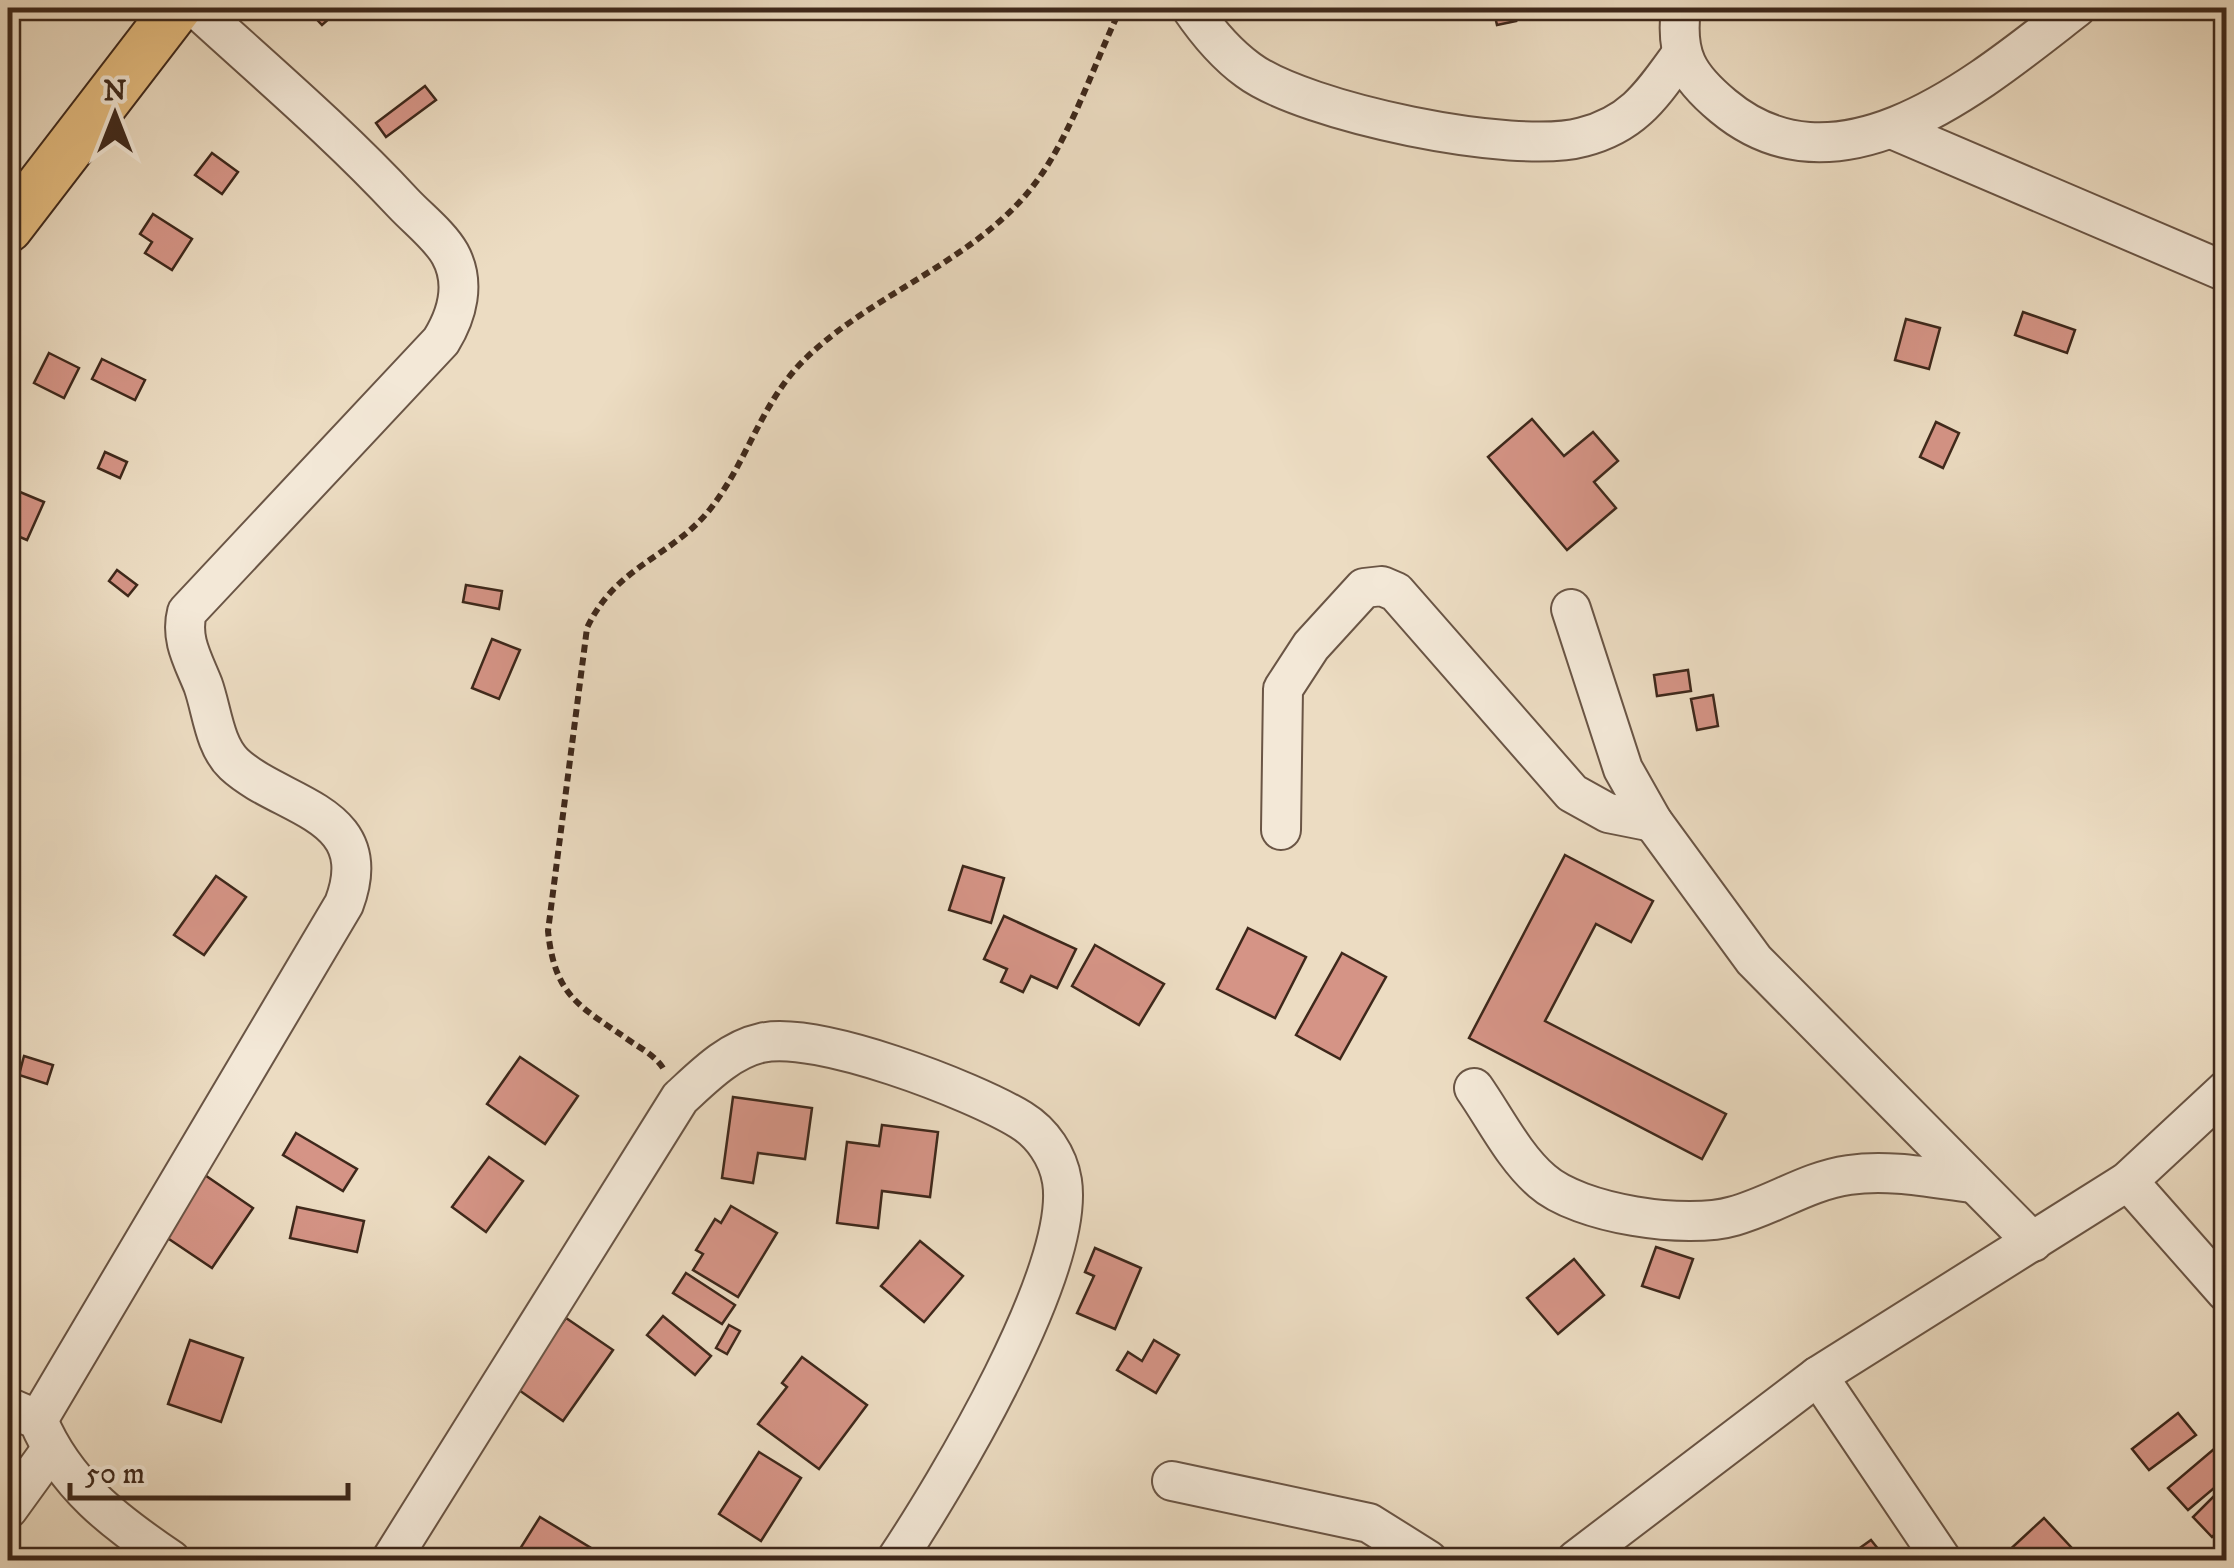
<svg xmlns="http://www.w3.org/2000/svg" width="2234" height="1568" font-family="'IM FELL DW Pica',serif">
	<style>
		.building { fill: #d59486; stroke: #3e281b; stroke-width: 2.5 }
		.lines { fill: none; stroke-linecap: round; stroke-linejoin: round }
		.minor-casing { stroke: #6a5545; stroke-width: 42 }
		.major-casing { stroke: #3e281b; stroke-width: 52 }
		.path { stroke: #3e281b; stroke-width: 6; stroke-dasharray: 8 5; stroke-linecap: butt }
		.minor { stroke: #f3e8d7; stroke-width: 38 }
		.major { stroke: #e6be81; stroke-width: 48 }
	</style>
	<rect width="100%" height="100%" fill="#ecdcc2"/>
	<filter id="stains"><feTurbulence type="fractalNoise" baseFrequency=".002" numOctaves="4"/><feColorMatrix values="0 0 0 0 .2 0 0 0 0 .09 0 0 0 0 .02 0 0 0 .5 -.17"/></filter>
	<radialGradient id="worn" r=".72"><stop offset=".6" stop-color="#630" stop-opacity="0"/><stop offset="1" stop-color="#630" stop-opacity=".3"/></radialGradient>
	<!-- building -->
	<g class="building">
		<polygon points="306,8 341,8 322,25"/>
		<polygon points="1493,8 1512,8 1516,21 1497,25"/>
		<polygon points="425,86 436,100 386,137 376,123"/>
		<polygon points="212,153 238,172 222,194 195,175"/>
		<polygon points="153,214 192,239 172,270 145,253 152,242 140,234"/>
		<polygon points="2023,312 2075,330 2067,353 2015,335"/>
		<polygon points="1906,319 1940,328 1929,369 1895,360"/>
		<polygon points="49,353 79,368 64,398 34,383"/>
		<polygon points="102,359 145,380 135,400 92,379"/>
		<polygon points="1532,419 1564,456 1593,432 1618,461 1594,482 1616,508 1567,550 1488,457"/>
		<polygon points="1936,422 1959,433 1943,468 1920,457"/>
		<polygon points="105,452 127,462 120,478 98,468"/>
		<polygon points="8,487 44,502 27,540 8,532"/>
		<polygon points="117,570 137,585 128,596 109,581"/>
		<polygon points="466,585 502,591 499,609 463,602"/>
		<polygon points="492,639 520,650 499,699 472,688"/>
		<polygon points="1688,670 1691,691 1657,696 1654,675"/>
		<polygon points="1713,695 1718,726 1697,730 1691,699"/>
		<polygon points="1565,855 1653,901 1631,942 1596,924 1545,1021 1726,1114 1702,1159 1469,1038"/>
		<polygon points="963,866 1004,878 991,923 949,910"/>
		<polygon points="216,876 246,897 204,955 174,935"/>
		<polygon points="1004,916 1076,949 1057,988 1031,976 1023,992 1001,982 1007,969 984,959"/>
		<polygon points="1248,928 1306,957 1275,1018 1217,989"/>
		<polygon points="1095,945 1164,984 1139,1025 1072,986"/>
		<polygon points="1342,953 1386,977 1340,1059 1296,1035"/>
		<polygon points="24,1056 53,1065 47,1084 19,1075"/>
		<polygon points="520,1057 578,1096 545,1144 487,1104"/>
		<polygon points="733,1097 812,1108 805,1159 758,1153 753,1183 722,1178"/>
		<polygon points="882,1125 938,1132 930,1197 882,1191 878,1228 837,1223 847,1142 879,1146"/>
		<polygon points="296,1133 357,1169 343,1191 283,1155"/>
		<polygon points="489,1157 523,1181 486,1232 452,1207"/>
		<polygon points="199,1171 253,1208 212,1268 157,1231"/>
		<polygon points="731,1206 777,1233 738,1297 693,1270 703,1254 696,1250 715,1219 721,1223"/>
		<polygon points="297,1207 364,1221 357,1252 290,1238"/>
		<polygon points="920,1241 963,1276 924,1322 881,1286"/>
		<polygon points="1656,1247 1693,1259 1679,1298 1642,1286"/>
		<polygon points="1095,1248 1141,1268 1115,1329 1077,1313 1094,1276 1085,1272"/>
		<polygon points="1574,1259 1604,1295 1558,1334 1527,1298"/>
		<polygon points="686,1273 735,1305 722,1324 673,1293"/>
		<polygon points="663,1316 711,1356 695,1375 647,1335"/>
		<polygon points="566,1318 613,1350 563,1421 516,1388"/>
		<polygon points="729,1325 740,1331 727,1354 716,1348"/>
		<polygon points="190,1340 243,1358 221,1422 168,1404"/>
		<polygon points="1154,1340 1179,1355 1156,1393 1117,1370 1128,1352 1142,1361"/>
		<polygon points="802,1357 867,1405 819,1469 758,1424 787,1387 782,1383"/>
		<polygon points="2178,1413 2196,1435 2149,1470 2132,1449"/>
		<polygon points="2214,1449 2226,1463 2226,1478 2188,1510 2168,1488"/>
		<polygon points="759,1452 801,1478 761,1541 719,1514"/>
		<polygon points="2226,1484 2226,1524 2212,1537 2193,1517"/>
		<polygon points="540,1517 591,1548 583,1560 513,1560"/>
		<polygon points="2044,1518 2083,1560 2009,1560 2004,1555"/>
		<polygon points="1871,1540 1887,1560 1843,1560"/>
	</g>
	<g class="lines">
		<defs>
			<g id="minor">
				<path d="M1191 8C1206 30 1226 54 1248 70 1304 112 1515 156 1583 137 1633 124 1651 96 1680 56"/>
				<path d="M1681 8C1675 55 1687 76 1723 106 1840 204 1983 80 2076 8"/>
				<polyline points="1894,130 2226,272"/>
				<polyline points="1571,609 1623,769 1653,822 1754,960 2033,1242"/>
				<polyline points="1281,830 1283,689 1311,646 1364,588 1382,586 1396,592 1572,793 1608,813 1653,822"/>
				<path d="M1474 1088C1495 1118 1514 1157 1542 1181 1579 1214 1687 1230 1734 1216 1774 1205 1807 1181 1849 1175 1890 1169 1932 1178 1972 1183"/>
				<polyline points="2128,1181 2226,1292"/>
				<polyline points="1818,1376 1942,1560"/>
				<path d="M8 1407 38 1420C65 1485 115 1522 171 1560"/>
				<path d="M38 1420 344 904C379 811 281 808 234 764 214 745 212 710 203 685 193 660 180 639 187 612L441 341C457 315 466 283 450 254 440 236 418 219 403 203 339 134 266 72 196 8"/>
				<polyline points="1172,1481 1369,1523 1428,1560"/>
				<polyline points="8,1509 50,1451"/>
				<path d="M391 1560 680 1098C703 1077 729 1050 761 1043 816 1030 972 1090 1021 1120 1042 1133 1058 1156 1062 1181 1076 1270 946 1485 896 1560"/>
				<polyline points="1576,1560 1818,1376 2128,1181 2226,1090"/>
			</g>
			<polyline id="major" points="8,228 177,8"/>
		</defs>
		<!-- minor casing -->
		<use href="#minor" class="minor-casing"/>
		<!-- major casing -->
		<use href="#major" class="major-casing"/>
		<!-- path -->
		<path class="path" d="M663 1068C656 1057 644 1050 633 1043 582 1007 555 999 548 931L587 628C616 565 673 557 711 508 747 462 761 403 804 360 869 296 963 266 1024 197 1069 146 1091 69 1121 8"/>
		<!-- minor -->
		<use href="#minor" class="minor"/>
		<!-- major -->
		<use href="#major" class="major"/>
	</g>
	<!-- margin -->
	<rect width="2234" height="1568" fill="none" stroke="#ecdcc2" stroke-width="40"/>
	<rect x="10" y="10" width="2214" height="1548" fill="none" stroke="#3e281b" stroke-width="5"/>
	<rect x="20" y="20" width="2194" height="1528" fill="none" stroke="#3e281b" stroke-width="2.5"/>
	<!-- north arrow -->
	<g transform="translate(115 115)" stroke="#f3e8d7" stroke-width="8" paint-order="stroke">
	<path d="M0-8L18 38L0 25L-18 38Z" fill="#3e281b"/>
	<text y="-15" font-size="28" font-weight="bold" text-anchor="middle" fill="#3e281b">N</text>
	</g>
	<!-- scale -->
	<path d="M70 1483v15h278v-15" fill="none" stroke="#3e281b" stroke-width="5"/>
	<text x="85" y="1483" font-size="30" fill="#3e281b" stroke="#f3e8d7" stroke-width="8" paint-order="stroke">50 m</text>
	<rect width="100%" height="100%" filter="url(#stains)"/>
	<rect width="100%" height="100%" fill="url(#worn)"/>
</svg>
